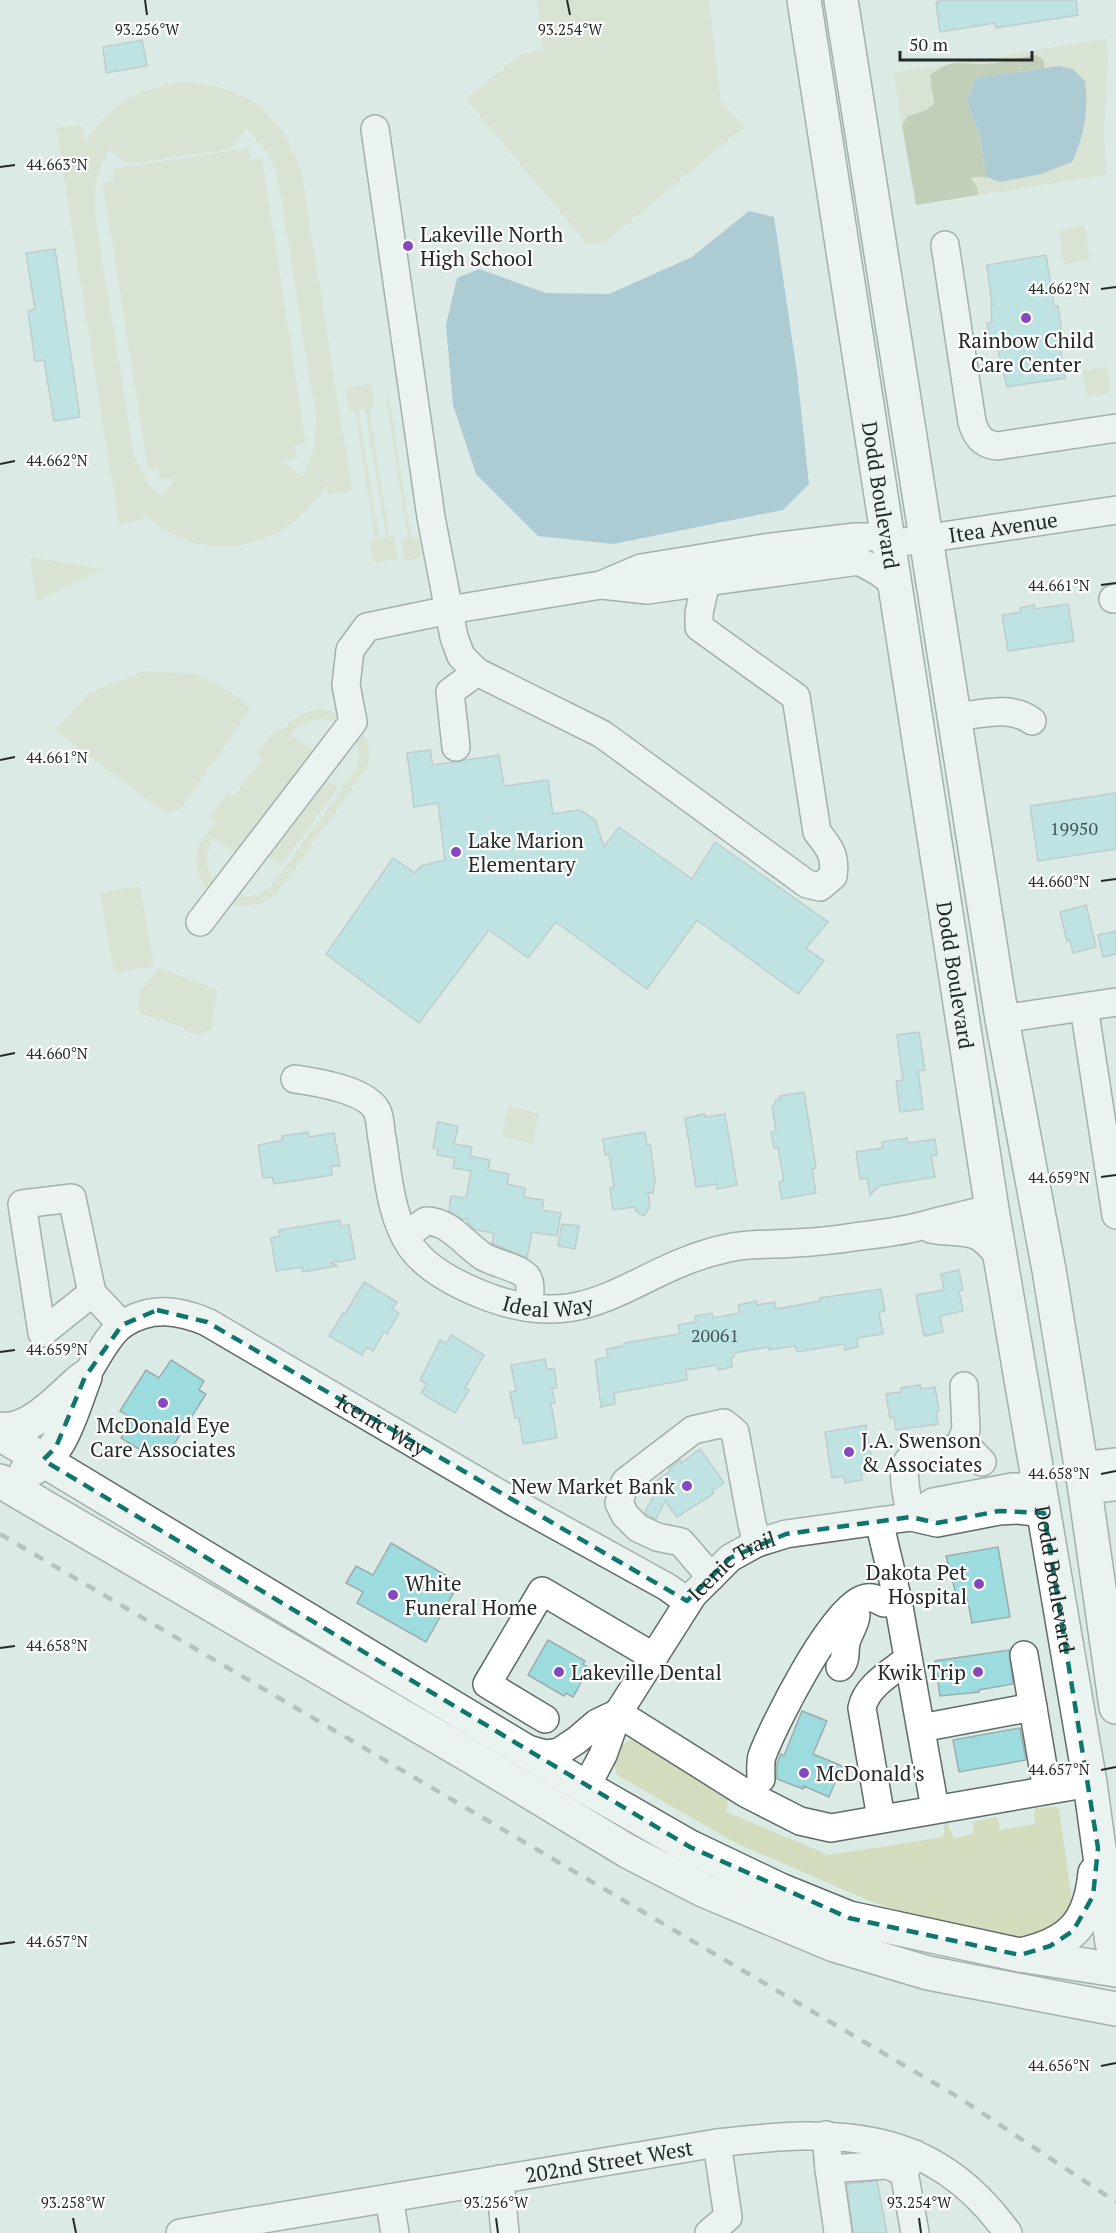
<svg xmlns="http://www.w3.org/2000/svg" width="1116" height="2233" font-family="'PT Serif',serif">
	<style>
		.green { fill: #d4dcbe; fill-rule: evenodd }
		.forest { fill: #a2ae81 }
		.water { fill: #73a7bc }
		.building { fill: #9ddcde; stroke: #9cacac; stroke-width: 1.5 }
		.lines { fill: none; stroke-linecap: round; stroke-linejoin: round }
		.minor-casing { stroke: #5e6b67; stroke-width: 30 }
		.major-casing { stroke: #5e6b67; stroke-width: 36 }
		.minor { stroke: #fff; stroke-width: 27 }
		.major { stroke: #fff; stroke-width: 33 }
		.rail { stroke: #87928e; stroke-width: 4.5; stroke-dasharray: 10 10; stroke-linecap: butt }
		.marked { fill: none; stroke: #0f766e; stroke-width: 4.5; stroke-dasharray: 12 8; stroke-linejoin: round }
		.ticks { fill: none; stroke: #242a28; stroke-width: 2 }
		.poi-dot { fill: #8548be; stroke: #fff; stroke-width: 2 }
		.labels { text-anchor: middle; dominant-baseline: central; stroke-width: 4.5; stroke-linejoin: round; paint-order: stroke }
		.number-label { font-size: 18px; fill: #425656 }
		.poi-label { font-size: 21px; fill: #242a28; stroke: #fff; text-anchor: start }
		.street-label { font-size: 21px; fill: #242a28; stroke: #fff }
		.ticks-label { font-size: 15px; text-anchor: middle; fill: #242a28; stroke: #fff; stroke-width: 4.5; stroke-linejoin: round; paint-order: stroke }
	</style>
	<rect width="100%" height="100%" fill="#dbeae5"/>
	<!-- green -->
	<g class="green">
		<polygon points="537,0 709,0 721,103 745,126 603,244 587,244 466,99 520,55 543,50"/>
		<path d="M1106 39 1108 60 1104 130 1106 175 978 195 977 187 971 179 973 177H986L1000 182 1072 162C1084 136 1089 110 1085 81L1058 66 1044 68V61C1036 60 1028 58 1020 58 1001 58 983 70 964 62Z"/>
		<path d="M943 65 930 76C930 86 934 94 934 104L926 110 907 117 902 125 893 72Z"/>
		<path d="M184 82C247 85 283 115 302 175L352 491 328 495 326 485C286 551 201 569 144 514L143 520 119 524 56 128 82 125 85 142C107 106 142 86 184 82ZM246 128 270 156 278 178 316 417C316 438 313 458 303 476L282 461 297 458 295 446 306 444 262 158 251 160 249 148 113 169 114 181 103 183 148 469 158 467 160 479 174 478 162 497 150 485 134 456 95 214C93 191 97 171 109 150L127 164 231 149Z"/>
		<polygon points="1085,226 1090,260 1064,264 1059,230"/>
		<polygon points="1107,367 1111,393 1087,397 1082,371"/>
		<path d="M371 384 375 407 369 409 389 536H394L398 559 373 563 370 540 375 539 355 411H349L346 388ZM365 409 386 537 379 539 358 410Z"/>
		<polygon points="386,397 389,397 411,538 419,537 422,557 404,561 401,540 408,538"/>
		<polygon points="30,557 103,569 36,601"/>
		<polygon points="144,671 197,674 230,692 251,708 180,810 166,813 56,731 87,694"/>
		<path d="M316 709C348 709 377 735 367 768L278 892C243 926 183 893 199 845 203 836 209 829 215 821L209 818 228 793 234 796 262 758 257 754 277 727 282 731 295 717ZM315 719C343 717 366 741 357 769L271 886C237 918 187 872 215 838L236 854 312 750 291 734 302 724Z"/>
		<polygon points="306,764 338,788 281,866 248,842"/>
		<polygon points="140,886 154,966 114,973 100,893"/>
		<polygon points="159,968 218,990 211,1028 200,1035 189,1033 184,1027 138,1013 140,991"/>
		<polygon points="509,1106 539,1114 532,1144 502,1136"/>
		<path d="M630 1740H637L728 1799 726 1812 829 1855 944 1837V1825L947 1822 954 1838 974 1834 973 1822 997 1817 1000 1830 1035 1824 1034 1809 1056 1806 1059 1810 1074 1914 1037 1942 913 1915 877 1904 736 1843 617 1775C612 1761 615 1747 630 1740Z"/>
	</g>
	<!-- forest -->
	<path class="forest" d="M1037 55 1044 61V68L976 78 968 96V105L980 136 986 177H973L971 179 977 187 978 195 916 205 902 125 907 117 926 110 934 104C934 94 930 86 930 75 956 54 965 68 994 63 1008 61 1022 57 1037 55Z"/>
	<!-- water -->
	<g class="water">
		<path d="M1058 66 1073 69 1085 81C1089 110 1084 136 1072 162L1041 174 1000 182 986 177 980 136 968 105V96L976 78Z"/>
		<polygon points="749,211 774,217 797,372 809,484 783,510 613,544 538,536 476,474 453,405 446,325 457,278 479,269 546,293 609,294 692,257"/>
	</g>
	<!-- building -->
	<g class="building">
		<polygon points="944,0 1076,0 1078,15 996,28 995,23 940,32 936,2"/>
		<polygon points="142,40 147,66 106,73 103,47"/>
		<polygon points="55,249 80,417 54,421 44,360 35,361 28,311 35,309 26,253"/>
		<polygon points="1046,255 1054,306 1058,306 1062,333 1058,333 1065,378 1007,387 995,338 990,339 987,323 992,322 991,305 992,305 987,265"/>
		<polygon points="1068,604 1074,641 1008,651 1002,615 1021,612 1020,608 1034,605 1035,609"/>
		<polygon points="430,750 433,765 499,755 504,786 548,780 553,814 579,810 586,814 595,820 604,847 619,827 692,879 715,842 828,922 806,948 824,961 798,994 697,920 647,989 556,922 528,958 489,930 419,1023 326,954 393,858 415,873 421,866 445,860 438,803 414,807 407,753"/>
		<polygon points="1116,793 1116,849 1038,861 1030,806"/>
		<polygon points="1086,905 1096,947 1073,953 1070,940 1067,941 1060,912"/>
		<polygon points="1116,931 1116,954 1103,957 1098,935"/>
		<polygon points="919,1032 925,1070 918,1071 923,1109 900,1112 896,1081 903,1080 897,1035"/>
		<polygon points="804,1092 816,1168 812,1169 816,1193 782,1199 779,1182 784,1181 778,1148 774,1148 771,1132 776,1131 772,1106 775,1105 775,1100 780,1099 779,1096"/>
		<polygon points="705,1114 705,1117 725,1114 737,1185 717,1189 717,1184 696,1187 685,1118"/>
		<polygon points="438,1122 458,1126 454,1144 472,1147 470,1156 490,1160 488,1170 509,1174 507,1184 525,1188 524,1197 544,1200 542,1210 561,1213 557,1236 532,1232 527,1258 492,1243 494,1233 476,1230 468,1223 468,1219 462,1219 449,1211 451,1196 466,1198 471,1171 453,1168 455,1158 437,1155 438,1149 433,1148"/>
		<polygon points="308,1132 309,1137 334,1133 340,1166 331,1166 332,1175 274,1184 272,1177 263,1178 258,1145 283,1140 282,1136"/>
		<polygon points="645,1132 647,1145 650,1144 655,1180 653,1193 648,1193 650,1207 644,1216 636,1211 635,1207 613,1210 610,1188 614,1187 609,1154 605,1155 603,1139"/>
		<polygon points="907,1138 908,1143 935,1139 937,1155 931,1156 935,1177 879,1186 870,1195 867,1178 860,1179 856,1152 883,1148 882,1142"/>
		<polygon points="340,1220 341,1226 349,1225 355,1259 331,1263 337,1266 303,1272 302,1267 276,1271 271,1238 280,1236 279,1230"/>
		<polygon points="562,1224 579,1226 575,1249 558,1246"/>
		<polygon points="959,1270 963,1290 959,1291 963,1311 940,1316 943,1332 924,1336 916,1295 944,1290 941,1274"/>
		<polygon points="364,1282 397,1302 392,1309 399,1313 387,1334 384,1332 373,1351 367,1347 362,1355 329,1336 343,1313 345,1314"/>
		<polygon points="881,1289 885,1311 879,1312 883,1334 857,1338 858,1347 845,1350 844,1344 797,1352 795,1346 769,1350 769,1347 734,1353 734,1357 731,1358 732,1367 718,1370 717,1365 686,1370 687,1380 614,1393 615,1404 601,1407 595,1360 608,1357 606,1349 624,1346 624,1343 680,1334 678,1325 696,1322 695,1316 712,1313 713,1318 740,1313 738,1305 757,1301 757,1305 775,1302 776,1309 820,1301 820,1298"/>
		<polygon points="451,1335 484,1355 465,1388 469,1390 455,1413 421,1393 427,1384 420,1380 440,1340 446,1344"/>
		<polygon points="545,1359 547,1370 554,1368 557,1388 552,1388 555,1403 551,1404 557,1438 523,1444 519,1418 515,1418 510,1392 516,1391 511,1365"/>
		<polygon points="171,1360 204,1381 199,1390 206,1394 168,1454 161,1449 155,1459 121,1438 133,1419 120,1411 146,1370 159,1378"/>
		<polygon points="920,1385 921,1389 935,1387 939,1411 936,1412 938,1424 896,1430 894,1417 890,1418 886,1394 901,1392 901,1388"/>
		<polygon points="866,1425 874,1472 861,1474 862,1480 845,1483 844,1476 832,1478 825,1432"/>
		<polygon points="700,1449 724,1483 712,1491 713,1494 677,1517 665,1501 656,1519 647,1515 645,1512 657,1489 653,1483 670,1471 669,1469 680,1460 681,1463"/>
		<polygon points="391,1543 459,1583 426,1642 357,1603 363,1592 346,1583 356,1566 373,1575"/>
		<polygon points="998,1547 1010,1617 972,1623 967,1597 957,1598 946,1556"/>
		<polygon points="548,1640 585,1661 583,1664 589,1668 573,1697 566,1693 564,1696 528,1675"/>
		<polygon points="1009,1650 1013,1684 979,1690 979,1692 940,1696 935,1661"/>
		<polygon points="802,1711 827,1721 813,1754 842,1766 829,1797 804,1786 803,1789 777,1779 777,1764 781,1754 784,1756"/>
		<polygon points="1020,1728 1026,1760 959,1772 953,1740"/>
		<polygon points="877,2181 887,2233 853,2233 847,2184"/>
	</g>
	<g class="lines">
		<defs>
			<g id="minor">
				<path d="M375 129 431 517 454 637 461 656 477 672 602 734 807 884 820 887 833 876C836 856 830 848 817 832L796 697 699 627V613L706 582"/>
				<path d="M945 245 972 422C976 436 982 444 997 446L1116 428"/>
				<polyline points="602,585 647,590 859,561 879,572 896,585"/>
				<polyline points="1113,599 1116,598"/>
				<path d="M953 717C980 715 1009 704 1032 721"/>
				<polyline points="456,747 450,692 477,672"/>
				<path id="s1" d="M200 922 353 722 346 685 350 650 367 627 449 610 601 585 641 568 764 548 855 537H878L890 544 1116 510"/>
				<polyline points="1084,1007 1116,1215"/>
				<polyline points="1002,1019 1116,1002"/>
				<path id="s2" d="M295 1079C316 1082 367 1090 377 1111 381 1119 380 1130 382 1138 388 1174 390 1216 411 1247 427 1269 454 1283 478 1293 592 1341 629 1269 728 1248 750 1243 773 1245 795 1243 815 1242 835 1240 854 1237 876 1234 900 1232 921 1226 945 1220 968 1213 992 1209"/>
				<path d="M931 1229C946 1233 963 1229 978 1236 986 1240 993 1250 1000 1256"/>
				<path d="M405 1236 426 1221C450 1221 465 1245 484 1257 495 1263 519 1268 526 1276 533 1284 529 1298 527 1307"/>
				<polyline points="92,1293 42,1333 22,1204 72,1198 92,1293 122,1325"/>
				<path id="s3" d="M85 1377C95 1362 108 1334 123 1324 151 1306 178 1310 207 1322L517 1504 667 1587 688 1602"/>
				<polyline points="962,1441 982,1462"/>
				<polyline points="1081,1466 1116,1462"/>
				<polyline points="1085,1490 1112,1487 1116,1484"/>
				<path d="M911 1517C909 1504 897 1464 912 1458 927 1452 944 1452 959 1447L966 1430 964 1386"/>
				<polyline points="911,1517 933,1502 1012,1487 1040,1487"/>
				<polyline points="879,1521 898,1601 935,1809"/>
				<polyline points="711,1577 681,1542 657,1537 638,1528 625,1515 619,1503 625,1482 693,1430 724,1423 735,1432 752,1524 757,1543"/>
				<polyline points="1024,1655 1047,1790"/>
				<path d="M840 1667C847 1659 844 1653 846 1643 848 1633 855 1626 856 1615"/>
				<polyline points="618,1713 747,1794 800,1821 831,1828 1090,1783"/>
				<polyline points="545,1719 487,1684 542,1591 654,1657"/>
				<polyline points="921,1728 1033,1707"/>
				<polyline points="524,1748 545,1754 559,1752 577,1740 597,1723 618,1713"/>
				<path d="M761 1779C761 1772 760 1763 762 1756 774 1724 832 1609 863 1599 871 1596 877 1599 884 1603"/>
				<path id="s4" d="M586 1787 603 1755 618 1713 693 1595 730 1558 757 1543 786 1534 879 1521 911 1517 937 1523 999 1511 1018 1510 1044 1513"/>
				<path d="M881 1818 862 1708C866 1686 892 1672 908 1659"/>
				<polyline points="826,2135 829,2169 838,2232"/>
				<polyline points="829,2169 887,2165 904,2172"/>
				<polyline points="500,2179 505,2233"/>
				<polyline points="389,2198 395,2233"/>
				<path id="s5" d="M180 2233 717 2143C836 2129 931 2126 1008 2233"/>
				<polyline points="709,2233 728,2217 717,2143"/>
				<polyline points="915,2233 904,2172 915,2154"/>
			</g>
			<g id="major">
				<path id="s6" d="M804 0 992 1209 1090 1783 1112 1943 1116 1948"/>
				<polyline points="841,0 1002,1019 1049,1270 1085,1490 1116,1707"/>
				<path d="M0 1429C29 1434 60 1398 81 1380"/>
				<polyline points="0,1434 580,1784 690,1847 780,1890 849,1918 1020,1955 1116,1970"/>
				<path d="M26 1472C62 1458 72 1409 85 1377"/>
				<polyline points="0,1481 472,1757 629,1852 703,1890 834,1945 928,1973 1116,2009"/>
				<path d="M1020 1955C1070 1944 1090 1924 1095 1873"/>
			</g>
		</defs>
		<!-- minor casing -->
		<use href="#minor" class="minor-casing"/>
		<!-- major casing -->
		<use href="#major" class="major-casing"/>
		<!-- minor -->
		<use href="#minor" class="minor"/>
		<!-- major -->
		<use href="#major" class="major"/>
		<!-- rail -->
		<polyline class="rail" points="0,1534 958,2097 1116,2202"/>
	</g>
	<!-- marked area -->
	<path d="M0 0H1116V2233H0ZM157 1310 207 1322 687 1601 730 1558 786 1534 911 1517 937 1523 999 1511 1044 1513 1098 1848 1093 1896 1073 1931 1050 1946 1020 1955 849 1918 690 1847 43 1460 56 1447 85 1377 122 1325Z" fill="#dbeae5" fill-opacity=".55" fill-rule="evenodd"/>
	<path class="marked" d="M157 1310 207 1322 687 1601 730 1558 786 1534 911 1517 937 1523 999 1511 1044 1513 1098 1848 1093 1896 1073 1931 1050 1946 1020 1955 849 1918 690 1847 43 1460 56 1447 85 1377 122 1325Z"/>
	<!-- ticks -->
	<path class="ticks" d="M145 0 147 15M567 0 570 15M0 167 15 165M1101 289 1116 287M0 464 15 461M1101 585 1116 583M0 760 15 757M1101 881 1116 879M0 1056 15 1053M1101 1177 1116 1175M0 1352 15 1350M1101 1474 1116 1471M0 1648 15 1646M1101 1770 1116 1767M0 1944 15 1942M1101 2066 1116 2063M73 2218 76 2233M496 2218 498 2233M919 2218 921 2233"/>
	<!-- markers -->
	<g class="poi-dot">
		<circle cx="408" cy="246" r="6"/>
		<circle cx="1026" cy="318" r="6"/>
		<circle cx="456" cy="852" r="6"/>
		<circle cx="163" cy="1403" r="6"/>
		<circle cx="849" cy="1452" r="6"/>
		<circle cx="687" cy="1486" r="6"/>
		<circle cx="979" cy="1584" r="6"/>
		<circle cx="393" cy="1595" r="6"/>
		<circle cx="559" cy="1672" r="6"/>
		<circle cx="978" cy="1672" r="6"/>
		<circle cx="804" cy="1773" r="6"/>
	</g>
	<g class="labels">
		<!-- number labels -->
		<g class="number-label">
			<text x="1074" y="828">19950</text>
			<text x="715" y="1335">20061</text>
		</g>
		<!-- poi labels -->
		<g class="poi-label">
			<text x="420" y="234">Lakeville North<tspan x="420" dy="24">High School</tspan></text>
			<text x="1026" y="340" text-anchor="middle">Rainbow Child<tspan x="1026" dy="24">Care Center</tspan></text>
			<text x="468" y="840">Lake Marion<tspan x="468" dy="24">Elementary</tspan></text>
			<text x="163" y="1425" text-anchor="middle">McDonald Eye<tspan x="163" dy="24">Care Associates</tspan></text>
			<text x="861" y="1440">J.A. Swenson<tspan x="861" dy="24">&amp; Associates</tspan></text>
			<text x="675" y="1486" text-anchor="end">New Market Bank</text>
			<text x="967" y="1572" text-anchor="end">Dakota Pet<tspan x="967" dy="24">Hospital</tspan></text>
			<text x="405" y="1583">White<tspan x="405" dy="24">Funeral Home</tspan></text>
			<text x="571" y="1672">Lakeville Dental</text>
			<text x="966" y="1672" text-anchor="end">Kwik Trip</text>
			<text x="816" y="1773">McDonald's</text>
		</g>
		<!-- street labels -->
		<g class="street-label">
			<text stroke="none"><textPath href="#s6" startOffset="501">Dodd Boulevard</textPath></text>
			<text stroke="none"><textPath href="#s1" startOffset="1002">Itea Avenue</textPath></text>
			<text stroke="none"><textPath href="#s6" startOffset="987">Dodd Boulevard</textPath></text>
			<text stroke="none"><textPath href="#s2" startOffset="386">Ideal Way</textPath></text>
			<text stroke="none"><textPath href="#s3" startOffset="356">Icenic Way</textPath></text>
			<text stroke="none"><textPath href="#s4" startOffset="270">Icenic Trail</textPath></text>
			<text stroke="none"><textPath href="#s6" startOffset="1599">Dodd Boulevard</textPath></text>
			<text stroke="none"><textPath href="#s5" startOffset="435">202nd Street West</textPath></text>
		</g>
	</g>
	<g class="ticks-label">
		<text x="147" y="35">93.256°W</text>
		<text x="570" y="35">93.254°W</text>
		<text x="57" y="170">44.663°N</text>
		<text x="1059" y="294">44.662°N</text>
		<text x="57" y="466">44.662°N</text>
		<text x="1059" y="591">44.661°N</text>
		<text x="57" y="763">44.661°N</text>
		<text x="1059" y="887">44.660°N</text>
		<text x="57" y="1059">44.660°N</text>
		<text x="1059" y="1183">44.659°N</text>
		<text x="57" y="1355">44.659°N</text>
		<text x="1059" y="1479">44.658°N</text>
		<text x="57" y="1651">44.658°N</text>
		<text x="1059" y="1775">44.657°N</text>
		<text x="57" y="1947">44.657°N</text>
		<text x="1059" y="2071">44.656°N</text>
		<text x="73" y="2208">93.258°W</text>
		<text x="496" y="2208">93.256°W</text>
		<text x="919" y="2208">93.254°W</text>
	</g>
	<!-- scale -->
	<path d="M900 51v9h132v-9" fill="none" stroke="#242a28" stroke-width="3"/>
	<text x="909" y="51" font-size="18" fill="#242a28" stroke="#ffffff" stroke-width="4.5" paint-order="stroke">50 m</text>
</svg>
